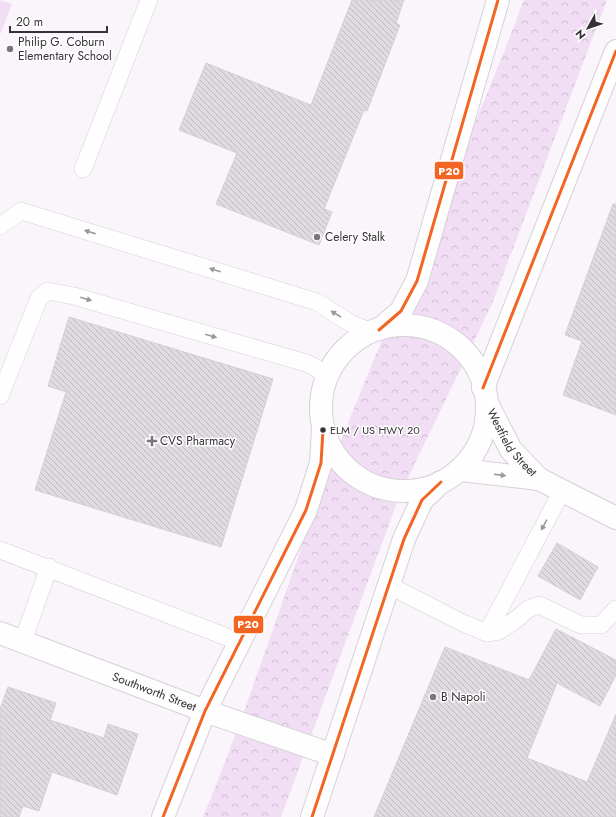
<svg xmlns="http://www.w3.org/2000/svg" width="616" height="817" font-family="Jost,sans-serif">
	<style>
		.park { fill: url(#park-crowns) }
		.pitch { fill: #f1def5 }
		.building { fill: url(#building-back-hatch); stroke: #d4cfd4 }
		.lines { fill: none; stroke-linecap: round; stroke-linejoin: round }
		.lane-casing { stroke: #d5d1d6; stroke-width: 18 }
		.street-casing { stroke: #d5d1d6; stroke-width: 24 }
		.secondary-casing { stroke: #d5d1d6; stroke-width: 24 }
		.primary-casing { stroke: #d5d1d6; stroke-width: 24 }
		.lane { stroke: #fefefe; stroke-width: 17 }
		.street { stroke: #fefefe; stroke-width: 22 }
		.secondary { stroke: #fefefe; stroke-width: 22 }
		.primary { stroke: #fefefe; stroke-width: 22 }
		.bus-1-casing { stroke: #fff; stroke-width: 6 }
		.bus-1 { stroke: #f26522; stroke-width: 3 }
		.oneway { fill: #9a979a }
		.poi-dot { fill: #7b757c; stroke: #fff; stroke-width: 1.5 }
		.bus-dot { fill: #363037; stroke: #fff; stroke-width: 1.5 }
		.labels { text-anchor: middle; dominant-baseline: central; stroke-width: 3; stroke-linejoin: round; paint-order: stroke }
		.bus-label { font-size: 11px; fill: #363037; stroke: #fff; text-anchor: start }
		.poi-label { font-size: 12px; fill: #363037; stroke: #fff; text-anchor: start }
		.street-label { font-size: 12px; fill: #363037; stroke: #fff }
		.line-badge { stroke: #fff; stroke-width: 1.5 }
		.badge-label { font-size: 11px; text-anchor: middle; font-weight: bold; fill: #fff }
	</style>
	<defs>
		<pattern id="park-crowns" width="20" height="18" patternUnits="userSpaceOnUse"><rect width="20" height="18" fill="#f1def5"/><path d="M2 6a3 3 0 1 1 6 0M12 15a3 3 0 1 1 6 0" fill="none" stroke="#cfbfd3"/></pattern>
		<pattern id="building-back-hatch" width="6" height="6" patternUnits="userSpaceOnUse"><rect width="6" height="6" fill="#e0dbe1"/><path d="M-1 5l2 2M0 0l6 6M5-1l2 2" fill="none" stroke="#c1bcc2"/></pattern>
	</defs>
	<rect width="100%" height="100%" fill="#faf5fb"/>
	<!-- park -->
	<path class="park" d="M524 0H607L492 304 401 492 281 817H203C252 699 289 576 335 456 394 303 466 154 524 0Z"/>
	<!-- pitch -->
	<polygon class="pitch" points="0,0 12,4 0,35"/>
	<!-- building -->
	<g class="building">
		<polygon points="352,0 404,0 396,23 400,25 367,111 364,110 324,209 332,212 319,245 216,204 237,153 179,130 206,63 311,105"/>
		<polygon points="613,204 616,204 616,415 563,395 582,341 565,335"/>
		<polygon points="69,317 273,379 221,547 35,490 66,392 48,386"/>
		<polygon points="557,543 598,567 580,600 538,576"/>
		<polygon points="556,629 616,660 616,675 600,706 557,683 527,758 587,782 616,714 616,817 374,817 445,647 529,680"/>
		<polygon points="8,687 56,703 50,720 104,738 108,724 138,734 117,795 52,772 39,811 23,806 19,817 0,817 0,709"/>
	</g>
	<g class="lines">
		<defs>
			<g id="lane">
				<polyline points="83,169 149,0"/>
				<polyline points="0,226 21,211 317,302 350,323 371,332"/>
				<polyline points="0,396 39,298 48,291 74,296 306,363 315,367 326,376"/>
				<polyline points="0,550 240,642"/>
				<polyline points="388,585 463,623 487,633 499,631 518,618 528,609 539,605 581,625 601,625 616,609"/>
				<polyline points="487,633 562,491"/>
				<polyline points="23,641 49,567"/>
			</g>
			<g id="street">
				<path id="s1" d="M0 633 205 711 333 755"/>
			</g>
			<g id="secondary">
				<polyline points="163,817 205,711 306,510 321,463 323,430"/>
				<polyline points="312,817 404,539 422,500 441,482"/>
			</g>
			<g id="primary">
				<circle cx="404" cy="408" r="83"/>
				<polyline points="380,329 401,311 417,281 498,0"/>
				<polyline points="483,388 616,51"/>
				<path id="s2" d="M487 403 511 450 539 479 616 518"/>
				<polyline points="461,470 539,479"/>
			</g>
		</defs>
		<!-- lane casing -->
		<use href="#lane" class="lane-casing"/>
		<!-- street casing -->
		<use href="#street" class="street-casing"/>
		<!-- secondary casing -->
		<use href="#secondary" class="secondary-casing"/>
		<!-- primary casing -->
		<use href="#primary" class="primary-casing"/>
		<!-- lane -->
		<use href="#lane" class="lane"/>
		<!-- street -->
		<use href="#street" class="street"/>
		<!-- secondary -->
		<use href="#secondary" class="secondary"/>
		<!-- primary -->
		<use href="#primary" class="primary"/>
		<defs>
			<g id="bus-1">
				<polyline points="379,330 401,311 417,281 498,0"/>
				<polyline points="483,388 616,51"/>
				<polyline points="163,817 205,711 306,510 321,463 323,430"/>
				<polyline points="312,817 404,539 422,500 441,482"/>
			</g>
		</defs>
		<!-- bus-1 casing -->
		<use href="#bus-1" class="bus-1-casing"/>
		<!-- bus-1 -->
		<use href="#bus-1" class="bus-1"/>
	</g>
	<!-- one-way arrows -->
	<defs><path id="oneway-solid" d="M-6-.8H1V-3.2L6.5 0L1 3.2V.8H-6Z"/></defs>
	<g class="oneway">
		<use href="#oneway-solid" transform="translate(90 232) rotate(-163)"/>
		<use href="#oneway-solid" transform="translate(215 270) rotate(-163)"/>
		<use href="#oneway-solid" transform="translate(86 299) rotate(16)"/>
		<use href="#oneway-solid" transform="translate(336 314) rotate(-149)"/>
		<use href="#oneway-solid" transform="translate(211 336) rotate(16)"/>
		<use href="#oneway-solid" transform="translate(500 475) rotate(7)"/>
		<use href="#oneway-solid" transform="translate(544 525) rotate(118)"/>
	</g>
	<!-- markers -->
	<g class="poi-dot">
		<circle cx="10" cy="49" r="4"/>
		<circle cx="317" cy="237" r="4"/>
		<path d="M150 435h4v4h4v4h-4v4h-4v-4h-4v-4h4z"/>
		<circle cx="433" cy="697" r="4"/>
	</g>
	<circle class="bus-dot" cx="323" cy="430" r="3.5"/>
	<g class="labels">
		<!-- bus labels -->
		<g class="bus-label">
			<text x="330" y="430">ELM / US HWY 20</text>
		</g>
		<!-- poi labels -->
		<g class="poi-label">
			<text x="18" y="42">Philip G. Coburn<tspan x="18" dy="14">Elementary School</tspan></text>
			<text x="325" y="237">Celery Stalk</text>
			<text x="160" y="441">CVS Pharmacy</text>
			<text x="441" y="697">B Napoli</text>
		</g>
		<!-- street labels -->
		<g class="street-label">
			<text stroke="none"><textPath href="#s2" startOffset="47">Westfield Street</textPath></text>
			<text stroke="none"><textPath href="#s1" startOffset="165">Southworth Street</textPath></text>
		</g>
	</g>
	<g class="line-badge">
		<rect x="434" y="161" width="30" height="19" rx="4" fill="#f26522"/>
		<rect x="233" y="615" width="31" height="19" rx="4" fill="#f26522"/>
	</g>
	<g class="badge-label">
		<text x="449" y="175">P20</text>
		<text x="248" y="628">P20</text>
	</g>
	<!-- north arrow -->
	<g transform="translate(588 28) rotate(230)" stroke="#ffffff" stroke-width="3" paint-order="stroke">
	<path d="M0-3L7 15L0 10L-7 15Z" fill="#363037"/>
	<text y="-6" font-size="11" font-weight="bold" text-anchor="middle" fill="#363037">N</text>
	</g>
	<!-- scale -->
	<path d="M10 26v6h97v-6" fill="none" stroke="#363037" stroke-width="2"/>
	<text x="16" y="26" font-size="12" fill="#363037" stroke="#ffffff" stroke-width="3" paint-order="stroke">20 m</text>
</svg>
